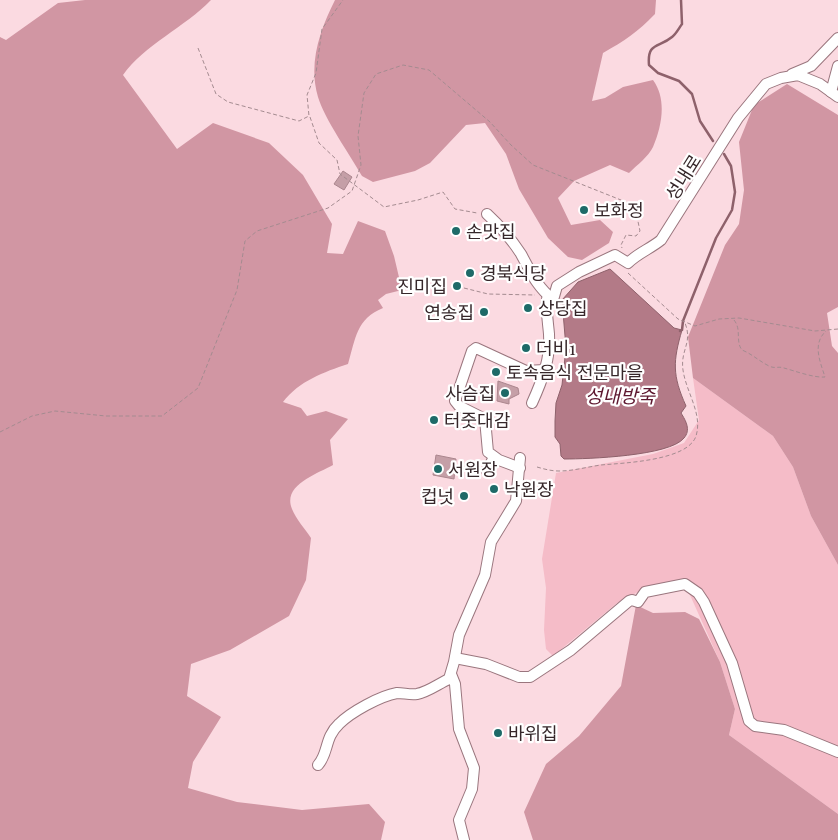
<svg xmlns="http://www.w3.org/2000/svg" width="838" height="840" font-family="'Playfair Display','Noto Sans KR',serif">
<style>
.green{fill:#f5bcc8}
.forest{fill:#d196a3}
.water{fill:#b37a87;stroke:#8e616b}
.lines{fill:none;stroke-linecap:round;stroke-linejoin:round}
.stream{stroke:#8e616b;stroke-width:2.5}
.building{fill:#c59fa7;stroke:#ab868e}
.minor-casing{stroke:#9a767e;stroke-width:12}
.path{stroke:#a48b90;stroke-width:1;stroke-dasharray:4 2.5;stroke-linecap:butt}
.minor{stroke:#fff;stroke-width:10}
.poi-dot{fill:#1e6a68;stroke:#fff;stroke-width:2}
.labels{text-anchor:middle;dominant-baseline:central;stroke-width:4.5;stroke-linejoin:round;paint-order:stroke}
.street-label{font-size:18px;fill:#36272a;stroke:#fff}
.poi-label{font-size:18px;fill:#36272a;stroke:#fff;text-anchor:start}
.water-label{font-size:19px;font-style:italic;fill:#5d172f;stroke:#fff}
</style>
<rect width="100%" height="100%" fill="#fbdae1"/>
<path class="green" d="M693,378l80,58 20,31 18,49 27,49v249l-109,-79 6,-26 -15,-47 -30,-67 -10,-11 -40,7 -23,12 -64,53 -7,-7 -2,-19 2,-42 -4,-29 14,-86 97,-19 31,-11 15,-23z"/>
<g class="forest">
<path d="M85,0h126c-26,27 -67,45 -88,75l54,74 36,-26 56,20 34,32 29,49 -5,29 16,1 15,-33 27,10 9,25 8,34 -16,4 -8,6 5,8c-27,11 -27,30 -35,56 -24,8 -49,17 -65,38l18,6 6,8 19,-5 22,8 -18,21 3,25c-16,9 -51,20 -41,44 4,10 13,20 19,29l-5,42 -17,36 -59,34 -39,14 -4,32 34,21 -28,45 -5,26 49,14 65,8 67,-6 16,18 -4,18h-381v-803l6,3 52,-37z"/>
<path d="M335,0h321l-1,14c-17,18 -31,27 -52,39l-11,48 13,-3 18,-11 30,-7c14,19 9,46 0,67 -4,9 -16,18 -24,26l-19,-8 -36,16 -16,17 13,27 29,-5 13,12 -4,11 -27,17 -14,-3 -20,-19 -29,-49 -13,-35 -21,-31 -19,2 -36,38 -15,8 -42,11 -11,-6c-12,-21 -38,-58 -44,-79 -10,-34 2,-67 17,-97z"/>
<path d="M787,84l51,31v192l-11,6 5,33 6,7v212l-27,-49 -18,-49 -20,-31 -80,-58 -5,-41 37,-92 14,-21 5,-34 -5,-48 15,-37z"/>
<path d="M636,605l17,8 32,-1 14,7 21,43 15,47 -6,26 109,79v26h-305l-9,-28 22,-48 33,-28 42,-50z"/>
</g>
<path class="water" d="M610,269l64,59 8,2c-9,31 -10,45 4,76l-5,7c5,8 10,17 3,25 -14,18 -96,21 -120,21l-3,-3 -1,-12 -5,-7v-16l1,-18 6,-18 4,-37 -4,-48 16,-18z"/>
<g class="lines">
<g class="stream">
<path d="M681,0l1,24c-3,4 -6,10 -10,13 -13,11 -25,5 -23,28l9,8 21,8 13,13 8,27 13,20"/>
<path d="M680,331l2,-1 1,-9 33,-83 16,-28 3,-18 -4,-26 -7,-12"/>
</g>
</g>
<g class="building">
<path d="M343,171l9,6 -8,13 -10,-6z"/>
<path d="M498,381l20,7 1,6 -10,5v5l-12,-3z"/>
<path d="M436,455l20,4 -2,20 -21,-4z"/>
</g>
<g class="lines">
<g class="minor-casing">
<g id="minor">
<path d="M792,74l19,-8 27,-28"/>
<path d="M831,92l7,-26"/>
<path d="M487,214c13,12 25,26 34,40 11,20 14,30 32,46"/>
<path d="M553,300l4,-14 22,-14 36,-17 13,8c10,-10 22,-14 33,-23l77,-122 28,-34 15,-6 17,-3 22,9 18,13"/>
<path d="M532,403c10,-22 19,-45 17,-69 -1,-12 -3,-22 -2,-35l6,1"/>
<path d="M520,468l-21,-8 -11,-8 -3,-33 -26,-13 -4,-5 17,-50 4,-3 50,23 18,-1"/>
<path d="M487,471l7,-14"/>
<path d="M455,658l31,6 33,13h11l41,-27 58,-49 3,-1 6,2 7,-10 40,-8 13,9 6,9 28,61 17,58 6,5 29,4 54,22"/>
<path d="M451,674l4,10 4,45 15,39 -2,21 -13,31 5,20"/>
<path d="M318,765c11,-12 6,-27 21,-41 12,-12 41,-28 58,-31 7,0 13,2 20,1 11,-2 21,-10 32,-15l5,-17 5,-27 26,-60 6,-33 25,-41 4,-43"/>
</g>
</g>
<g class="path">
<path d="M198,48l18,46 12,8 71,19 10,-5 -2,-21 9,-22 6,-44 21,-29"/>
<path d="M310,117l9,26 18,17 3,14 44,33 34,-7 25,-8 12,17 22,4"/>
<path d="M628,273l50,46 17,7 24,-7 20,-1 76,13 23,-2"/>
<path d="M464,288l24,6 47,1"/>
<path d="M734,320c8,10 1,21 8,30 10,4 17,11 27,16 6,3 9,0 15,2 11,3 30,10 41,9 -5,-16 -13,-33 1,-46"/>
<path d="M0,432l32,-16 23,-5 51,5h56l36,-28 39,-98 8,-49 12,-10 71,-23 24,-17 9,-26 -3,-29 6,-43 12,-19 27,-9 26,5 61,52 21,23 22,20 88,35 15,12 4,19 -4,5 -10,-1 -5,10 1,3"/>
<path d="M537,467c7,2 14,4 22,4 14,0 28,-4 42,-6 21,-2 87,-4 95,-29 7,-22 -10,-44 -13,-66 -3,-20 10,-27 2,-47"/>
</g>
<use href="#minor" class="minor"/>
</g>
<g class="poi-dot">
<circle cx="584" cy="210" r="5"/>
<circle cx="456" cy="231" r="5"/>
<circle cx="470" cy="273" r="5"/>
<circle cx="457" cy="286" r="5"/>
<circle cx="528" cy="308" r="5"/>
<circle cx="484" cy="312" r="5"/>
<circle cx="526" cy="348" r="5"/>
<circle cx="496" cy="372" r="5"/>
<circle cx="505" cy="393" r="5"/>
<circle cx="434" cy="420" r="5"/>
<circle cx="438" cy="469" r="5"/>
<circle cx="494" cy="489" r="5"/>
<circle cx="464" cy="496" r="5"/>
<circle cx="498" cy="733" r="5"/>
</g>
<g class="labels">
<g class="street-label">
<text transform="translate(683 177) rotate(-58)">성내로</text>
</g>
<g class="poi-label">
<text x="594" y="210">보화정</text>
<text x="466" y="231">손맛집</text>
<text x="480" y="273">경북식당</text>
<text x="447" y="286" text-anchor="end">진미집</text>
<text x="538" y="308">상당집</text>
<text x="474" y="312" text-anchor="end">연송집</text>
<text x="536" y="348">더비1</text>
<text x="506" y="372">토속음식 전문마을</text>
<text x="495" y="393" text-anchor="end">사슴집</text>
<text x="444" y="420">터줏대감</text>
<text x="448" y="469">서원장</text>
<text x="504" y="489">낙원장</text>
<text x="454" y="496" text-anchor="end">컵넛</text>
<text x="508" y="733">바위집</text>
</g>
<g class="water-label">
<text x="620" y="395">성내방죽</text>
</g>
</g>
</svg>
